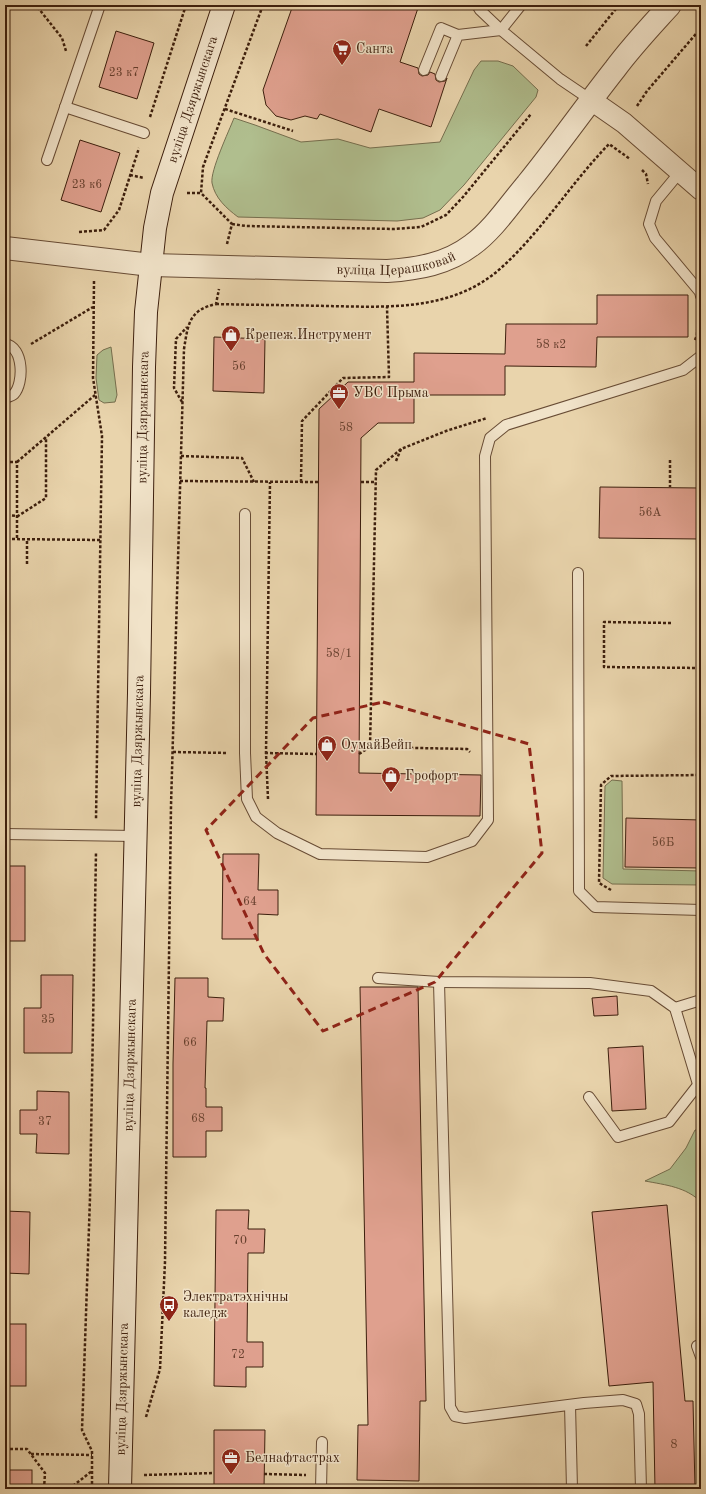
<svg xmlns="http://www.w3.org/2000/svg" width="706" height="1494" font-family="'Old Standard TT',serif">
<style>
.green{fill:#b0be8e;stroke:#766e4e}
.building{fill:#dfa08e;stroke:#3d1f0d}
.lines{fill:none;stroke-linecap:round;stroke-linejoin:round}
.service-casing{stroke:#684c35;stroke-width:12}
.minor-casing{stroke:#684c35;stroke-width:22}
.tertiary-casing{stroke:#684c35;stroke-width:24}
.secondary-casing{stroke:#3d1f0d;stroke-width:24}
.path{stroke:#3d1f0d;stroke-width:2.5;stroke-dasharray:3 2;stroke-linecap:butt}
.service{stroke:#f1e3c9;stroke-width:10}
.minor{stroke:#f1e3c9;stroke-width:20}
.tertiary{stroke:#f1e3c9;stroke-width:22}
.secondary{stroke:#f1e3c9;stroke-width:22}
.marked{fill:none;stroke:#8f2418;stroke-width:3;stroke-dasharray:8 5;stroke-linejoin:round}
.labels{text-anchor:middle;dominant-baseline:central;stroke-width:3;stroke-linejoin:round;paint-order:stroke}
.number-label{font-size:12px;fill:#663f2d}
.poi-label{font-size:14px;fill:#3d1f0d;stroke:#f1e3c9;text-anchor:start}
.street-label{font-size:14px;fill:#3d1f0d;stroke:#f1e3c9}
</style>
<rect width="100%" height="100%" fill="#e9d4ac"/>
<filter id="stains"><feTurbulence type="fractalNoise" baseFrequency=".005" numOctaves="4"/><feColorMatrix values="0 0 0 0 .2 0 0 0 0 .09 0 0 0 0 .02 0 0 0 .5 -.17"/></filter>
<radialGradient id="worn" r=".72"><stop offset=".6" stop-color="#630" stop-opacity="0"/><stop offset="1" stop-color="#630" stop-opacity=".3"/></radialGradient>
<g class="green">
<path d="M481,61h17l15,5 25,24 -2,7 -72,88 -24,25 -17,8 -26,3 -159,-4c-12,-9 -23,-19 -26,-34 -2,-12 17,-52 22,-65l21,7 46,17 37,-3 32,9 70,-6 34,-72z"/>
<path d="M111,347l6,48 -2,7 -11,1 -5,-3 -3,-22 1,-23 6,-5z"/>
<path d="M612,780l10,1 1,88 78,2v14l-89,-1 -9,-6 2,-92z"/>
<path d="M695,1130h6v72c-15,-15 -35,-17 -56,-21l25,-12 16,-21z"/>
</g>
<g class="building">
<path d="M293,5h126l-19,57 18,6 1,6 3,2 6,-1 2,-3 5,2 1,6 3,2 6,-1 2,-3 -16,49 -52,-18 -8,23 -51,-18 -3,5 -12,-3 -14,4 -15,-4 -10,-11 -3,-15z"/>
<path d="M116,31l38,12 -17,56 -38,-12z"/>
<path d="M80,140l40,13 -19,59 -40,-12z"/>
<path d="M597,295h91v42h-91l-1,30 -91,-1v29h-91v28h-36l-17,15 -2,335 122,2 -1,41 -164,-1 3,-406 29,-27h66v-29l91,1 1,-30h91z"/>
<path d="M214,337l51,2 -1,54 -51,-2z"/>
<path d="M600,487l101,1v51l-102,-1z"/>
<path d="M626,818l75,2v48l-76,-1z"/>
<path d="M223,854h36l-1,36h20v25l-20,-1v25h-36z"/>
<rect x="5" y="866" width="20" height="75"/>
<path d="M41,975h32l-1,78h-48v-45h17z"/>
<path d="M175,978h33v19l16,1 -1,23h-16l-2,67h1v19h16v24h-16v26h-33v-93z"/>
<path d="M360,987h58l8,414h-6l-1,80 -62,-1 1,-55h10z"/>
<path d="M617,996l1,19 -24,1 -2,-18z"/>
<path d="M643,1046l3,63 -34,2 -4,-63z"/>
<path d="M37,1091l32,1v62l-33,-1 1,-19h-17v-24h17z"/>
<path d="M667,1205l18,196h8l2,88h-40l-2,-107 -44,4 -17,-174z"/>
<path d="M216,1210h33l-1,19h17l-1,24h-16l-1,89h16v25h-17v20l-32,-1z"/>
<path d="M5,1211l25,1 -1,62 -24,-1z"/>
<rect x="5" y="1324" width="21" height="62"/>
<path d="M214,1430h51l-1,59h-50z"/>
<rect x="5" y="1470" width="27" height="19"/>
</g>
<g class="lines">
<g class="service-casing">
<g id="service">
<path d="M477,5l3,5 21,20"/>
<path d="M521,5l-20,25 59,49 31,21"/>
<path d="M424,70l17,-42 17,7"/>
<path d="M441,76l17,-41 43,-5"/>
<path d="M65,107l79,26"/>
<path d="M47,160l53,-155"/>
<path d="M680,172l-24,29 -7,23 6,14 45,54 1,4"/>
<path d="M5,344c19,3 19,39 9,50 -2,2 -6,3 -9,4"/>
<path d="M245,514v239l2,46 9,18 21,16 43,21 107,3 45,-16 16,-21 -3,-364 5,-18 16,-13 177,-55 18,-14"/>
<path d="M578,573l1,318 16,16 106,3"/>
<path d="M5,834l129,2"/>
<path d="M378,978l61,4 151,1 61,8 24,17 26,86"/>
<path d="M439,982l11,425 5,9 10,2 119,-15 39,-3 13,4 3,10 2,75"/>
<path d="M675,1008l26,-8"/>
<path d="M589,1097l29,40 51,-15 29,-37"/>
<path d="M697,1346l4,11"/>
<path d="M570,1405l2,84"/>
<path d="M321,1489l1,-47"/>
</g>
</g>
<g class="minor-casing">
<path id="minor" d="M591,100l33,23 77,67"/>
</g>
<g class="tertiary-casing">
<g id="tertiary">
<path id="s1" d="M5,248l146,17 236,6c31,-2 60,-7 85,-26 21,-15 38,-41 55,-61 30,-37 58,-77 88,-115 17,-23 36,-43 55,-64"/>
</g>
</g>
<g class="secondary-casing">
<g id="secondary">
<path id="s2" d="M120,1489l19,-796 5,-326 2,-55 9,-84 7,-35 62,-188"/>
</g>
</g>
<g class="path">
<path d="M22,5l17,4 23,29 4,13"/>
<path d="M586,46l33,-41"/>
<path d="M637,106l10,-15 54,-63"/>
<path d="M225,109l68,22"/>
<path d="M150,117l36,-112"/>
<path d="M642,170l4,4 2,10"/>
<path d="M130,175l14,3"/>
<path d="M187,193h14"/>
<path d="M232,224l14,2 148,3 27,-2 25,-12 17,-18 68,-83"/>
<path d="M79,232l25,-2 15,-20 20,-62"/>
<path d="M227,244l5,-20 -31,-31 2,-26 60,-162"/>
<path d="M94,281l-1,97 9,58 -6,383"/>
<path d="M216,304c37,1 73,1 110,2 61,1 126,6 175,-38 41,-37 70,-85 108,-124l21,15"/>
<path d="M695,340l2,-5 1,-23"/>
<path d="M31,344l62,-37"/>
<path d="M182,402l-8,-14 2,-49 11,-12"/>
<path d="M5,439l3,23"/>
<path d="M401,449l-25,21 -6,277 97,2 3,3"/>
<path d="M181,456l61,2 12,24"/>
<path d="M670,460v27"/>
<path d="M396,461l5,-12 45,-18 41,-13"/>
<path d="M5,462h12v77"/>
<path d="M17,462l78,-67"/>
<path d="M180,481l139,1"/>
<path d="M301,482l1,-61 41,-43 46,-1 -2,-70"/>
<path d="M361,482h15"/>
<path d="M7,515l11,1 28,-18v-61"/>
<path d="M7,539l94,1"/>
<path d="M27,564v-25"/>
<path d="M671,623l-67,-1v45l97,1"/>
<path d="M173,752l55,1"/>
<path d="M265,753l52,1"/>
<path d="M359,754l11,-7"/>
<path d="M268,799l-2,-46 4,-271"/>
<path d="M611,890l-12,-7 2,-98 10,-9 90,-1"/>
<path d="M146,1417l14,-48 5,-107 6,-456 13,-457c4,-25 5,-39 32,-45l3,-15"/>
<path d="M5,1449h22l18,24 -1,16"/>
<path d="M31,1454l61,1"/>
<path d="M264,1474l42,1"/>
<path d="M144,1475l70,-2"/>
<path d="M69,1489l23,-18"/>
<path d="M92,1489v-38l-10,-21 8,-232 6,-346"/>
</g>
<use href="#service" class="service"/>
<use href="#minor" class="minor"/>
<use href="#tertiary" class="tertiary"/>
<use href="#secondary" class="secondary"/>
</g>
<path class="marked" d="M383,702l146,42 13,109 -107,129 -112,49 -59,-77 -58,-124 107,-112z"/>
<defs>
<g id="supermarket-pin" transform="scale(1)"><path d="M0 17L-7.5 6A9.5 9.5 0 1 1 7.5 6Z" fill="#8f2418" stroke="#f1e3c9"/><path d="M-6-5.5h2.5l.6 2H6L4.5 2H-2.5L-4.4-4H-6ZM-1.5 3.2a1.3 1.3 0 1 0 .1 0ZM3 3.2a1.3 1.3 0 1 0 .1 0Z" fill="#fff"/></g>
<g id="shop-pin" transform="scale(1)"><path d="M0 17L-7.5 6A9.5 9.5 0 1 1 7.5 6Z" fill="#8f2418" stroke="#f1e3c9"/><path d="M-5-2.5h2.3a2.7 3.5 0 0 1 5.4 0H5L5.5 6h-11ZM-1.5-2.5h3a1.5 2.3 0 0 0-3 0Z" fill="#fff"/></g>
<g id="office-pin" transform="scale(1)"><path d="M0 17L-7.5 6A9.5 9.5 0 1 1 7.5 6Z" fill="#8f2418" stroke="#f1e3c9"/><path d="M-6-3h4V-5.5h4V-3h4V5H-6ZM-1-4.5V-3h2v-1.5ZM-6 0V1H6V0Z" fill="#fff"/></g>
<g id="bus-pin" transform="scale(1)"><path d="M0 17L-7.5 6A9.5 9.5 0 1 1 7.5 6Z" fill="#8f2418" stroke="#f1e3c9"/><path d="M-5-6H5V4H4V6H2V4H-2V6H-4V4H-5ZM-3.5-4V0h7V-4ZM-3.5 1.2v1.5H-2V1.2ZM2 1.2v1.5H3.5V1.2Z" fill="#fff"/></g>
</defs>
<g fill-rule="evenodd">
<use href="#supermarket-pin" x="342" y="49"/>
<use href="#shop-pin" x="231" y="335"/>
<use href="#office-pin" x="339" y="393"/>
<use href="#shop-pin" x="327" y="745"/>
<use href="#shop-pin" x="391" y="776"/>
<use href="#bus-pin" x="169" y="1305"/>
<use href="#office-pin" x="231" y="1458"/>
</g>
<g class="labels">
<g class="number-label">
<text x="124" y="73">23 к7</text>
<text x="87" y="185">23 к6</text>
<text x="551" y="345">58 к2</text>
<text x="239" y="367">56</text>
<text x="346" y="428">58</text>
<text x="650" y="513">56А</text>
<text x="339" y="654">58/1</text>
<text x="663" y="843">56Б</text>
<text x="250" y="902">64</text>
<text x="48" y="1020">35</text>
<text x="190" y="1043">66</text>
<text x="198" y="1119">68</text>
<text x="45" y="1122">37</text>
<text x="240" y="1241">70</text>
<text x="238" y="1355">72</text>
<text x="674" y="1445">8</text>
</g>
<g class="poi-label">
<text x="356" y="49">Санта</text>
<text x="245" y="335">Крепеж.Инструмент</text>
<text x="353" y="393">УВС Прыма</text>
<text x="341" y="745">ОумайВейп</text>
<text x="405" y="776">Грофорт</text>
<text x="183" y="1297">Электратэхнічны<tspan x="183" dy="16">каледж</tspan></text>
<text x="245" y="1458">Белнафтастрах</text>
</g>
<g class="street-label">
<text stroke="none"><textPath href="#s2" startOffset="1396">вуліца Дзяржынскага</textPath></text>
<text stroke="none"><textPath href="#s1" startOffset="393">вуліца Церашковай</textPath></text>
<text stroke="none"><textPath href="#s2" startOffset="1072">вуліца Дзяржынскага</textPath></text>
<text stroke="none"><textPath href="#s2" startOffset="748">вуліца Дзяржынскага</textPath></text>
<text stroke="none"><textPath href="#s2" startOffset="424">вуліца Дзяржынскага</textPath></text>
<text stroke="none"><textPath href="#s2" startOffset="100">вуліца Дзяржынскага</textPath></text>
</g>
</g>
<rect width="706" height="1494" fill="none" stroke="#e9d4ac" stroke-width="20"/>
<rect x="6" y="6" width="694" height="1482" fill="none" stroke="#3d1f0d" stroke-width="2"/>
<rect x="10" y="10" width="686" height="1474" fill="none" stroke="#3d1f0d"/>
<rect width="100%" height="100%" filter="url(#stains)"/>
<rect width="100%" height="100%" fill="url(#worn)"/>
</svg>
